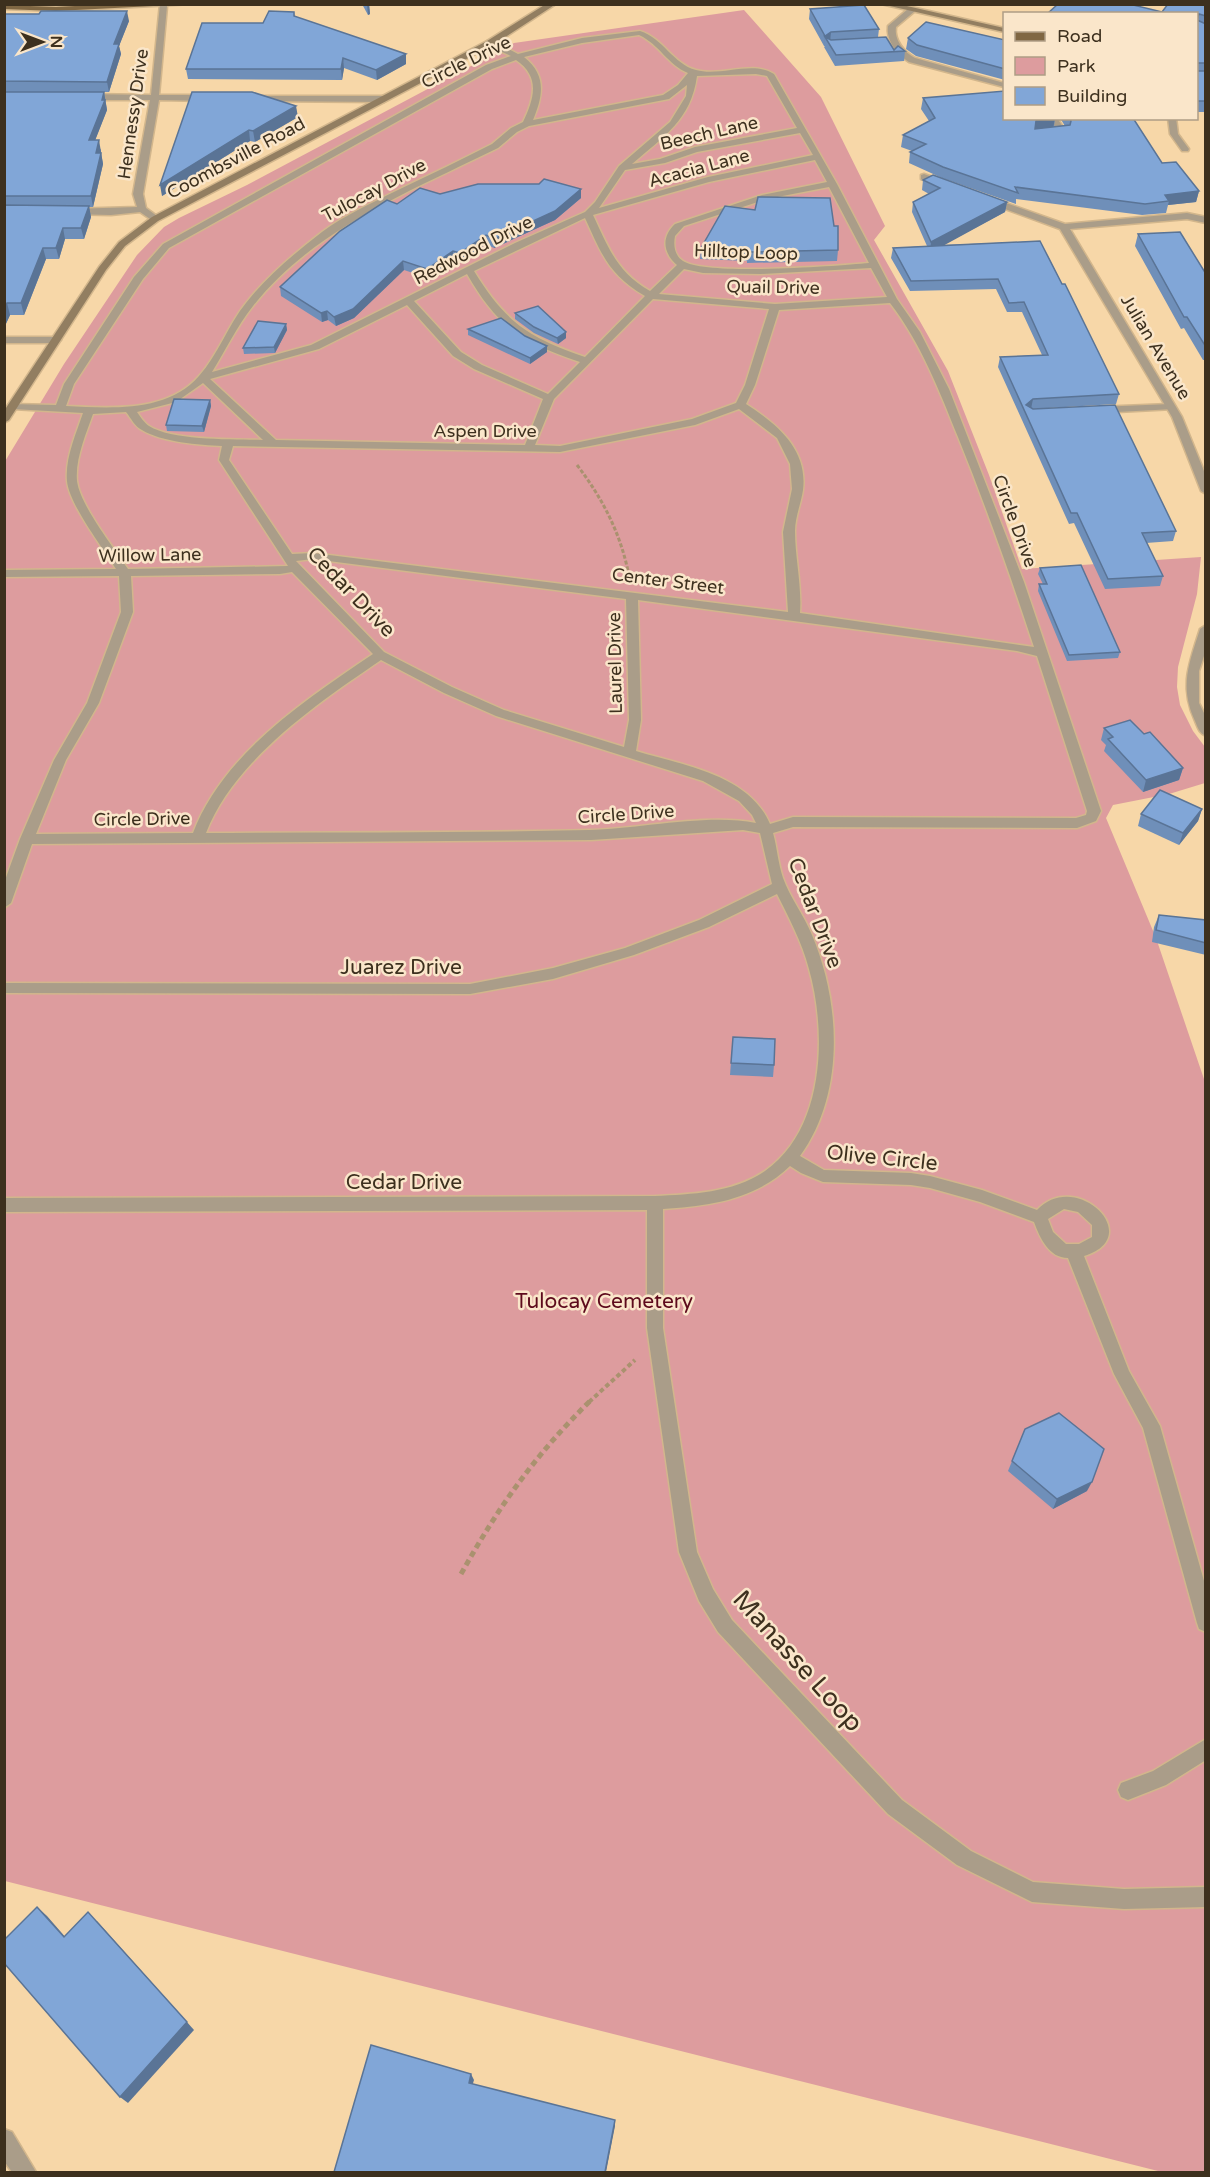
<svg xmlns="http://www.w3.org/2000/svg" width="1210" height="2177" font-family="'Varela Round',sans-serif">
<style>
.green{fill:#dd9c9e}
.lines{fill:none;stroke-linecap:round;stroke-linejoin:round}
.lane-casing{stroke:#d2b68c;stroke-width:3}
.street-casing{stroke:#d2b68c;stroke-width:3}
.secondary-casing{stroke:#d2b68c;stroke-width:3}
.primary-casing{stroke:#d2b68c;stroke-width:3}
.path-far2{stroke:#aa916f;stroke-width:3;stroke-dasharray:4 2;stroke-linecap:butt}
.path-far1{stroke:#aa916f;stroke-width:4;stroke-dasharray:4.5 3;stroke-linecap:butt}
.path{stroke:#aa916f;stroke-width:5;stroke-dasharray:6 4;stroke-linecap:butt}
.lane{fill:#aa9d89;fill-rule:evenodd}
.street{fill:#aa9d89;fill-rule:evenodd}
.secondary{fill:#927e61;fill-rule:evenodd}
.primary{fill:#806743;fill-rule:evenodd}
.wall{fill:#6f8fb9}
.shaded-wall{fill:#5a7496}
.building{fill:#81a6d7;stroke:#5a7496;stroke-width:1.5}
.labels{text-anchor:middle;dominant-baseline:central;stroke-width:5;stroke-linejoin:round;paint-order:stroke}
.far-street-label{font-size:18px;fill:#3d301e;stroke:#fae6ca}
.street-label{font-size:21px;fill:#3d301e;stroke:#fae6ca}
.park-label{font-size:21px;fill:#5d0a1c;stroke:#fae6ca}
.near-street-label{font-size:26px;fill:#3d301e;stroke:#fae6ca}
</style>
<rect width="100%" height="100%" fill="#f7d7a8"/>
<path class="green" d="M744,10l77,87 64,129 -11,14 74,131 41,104 33,94 179,-12 -4,37 -19,73 -1,20 3,18 13,26 12,16v36l-36,11 -56,11 -7,13 50,120 49,144v1090h-43l-1157,-291 -1,-1418 60,-99 73,-109 27,-28 15,-9 68,-33 267,-142z"/>
<g class="lines">
<g class="lane-casing">
<g id="lane">
<path d="M908,9l7,2 -19,16c-2,13 8,25 19,31l89,25v4l-95,-25c-12,-8 -23,-21 -21,-36z"/>
<path d="M640,31c23,7 33,33 56,39 24,7 57,-10 78,4l63,110 60,115 23,33 29,57 75,193 77,229 -5,10 -19,7 -284,-1 -20,6c4,14 5,30 10,45 7,20 21,37 29,57 29,69 33,159 -12,221l24,14 87,3 19,3 52,14 55,20c39,-42 110,27 47,46l45,115 31,55 46,162v44l-7,-3 -2,-6 -54,-195 -29,-54 -46,-116c-19,0 -28,-20 -34,-36l-54,-20 -50,-14 -19,-3 -88,-3 -22,-9 -11,-7c-35,34 -81,40 -127,43v119l34,224 16,37 19,31 170,180 69,51 62,31 91,7 82,-2v20l-82,2 -92,-7 -75,-37 -69,-51 -170,-182 -19,-31 -20,-49 -32,-224v-118l-643,2v-14l651,-2c37,-2 78,-3 110,-25 60,-42 62,-138 44,-202 -7,-27 -20,-51 -32,-75l-68,33 -75,28 -81,24 -83,15 -466,-1v-10l466,1 83,-16 72,-20 74,-28 73,-36 -12,-51 -17,-3 -152,10 -559,4 -21,59 -7,5v-25l16,-44 34,-79 33,-57 34,-91 -2,-36 -115,1v-7l112,-1c-13,-21 -47,-65 -49,-88 -2,-23 9,-47 16,-68l-70,-4 -5,-3 1,-2 47,1 8,-21 70,-107 29,-33 323,-179 25,-9 -24,-11v-4h6l25,13 64,-16zM639,35c20,9 29,30 49,38l-10,12 -15,10 -130,25c10,-24 14,-45 -9,-63l58,-14zM516,60c25,17 18,39 7,62l-12,6 -19,16c-31,16 -63,31 -94,46 -26,13 -53,25 -76,42 -27,21 -55,44 -76,71 -18,22 -28,52 -47,73 -32,37 -89,32 -133,30l8,-22 69,-105 26,-31 323,-179zM756,74l11,2 30,52 -102,19 -35,12 -28,5c32,-28 59,-44 65,-88zM687,85l-1,11 -16,26 -51,44 -24,36 -10,10 -70,31 -204,102 -99,27c13,-21 25,-46 41,-66 62,-78 158,-115 245,-158l19,-16 12,-6 140,-27zM800,133l13,22 -105,22 -109,31 26,-38 40,-7 32,-11zM815,160l12,22 -65,13 -87,29c-14,13 -12,29 2,41l-27,26c-33,-19 -41,-42 -57,-76l116,-33zM829,187l40,76c-32,3 -164,13 -186,-2 -8,-5 -10,-15 -8,-25l9,-10 83,-27zM585,218c17,37 24,57 60,78l-60,61c-57,-20 -79,-34 -111,-86zM871,268l16,29 -112,7 -116,-10 25,-25 19,4 58,1zM467,274c31,54 55,68 113,88l-32,32 -66,-29 -21,-13 -47,-51zM653,299l116,10 -24,76 -9,18 -44,16 -132,27 -25,-1 19,-46zM890,303c31,40 49,87 68,134 28,69 53,140 76,210l-234,-34c2,-28 -5,-55 -5,-82 0,-14 6,-27 8,-41 5,-41 -26,-66 -57,-86l9,-19 24,-75zM407,305l46,51 21,13 69,30 -18,46 -249,-5 -66,-61 109,-30zM203,383l60,57c-29,-1 -90,1 -114,-14 -5,-3 -9,-10 -12,-14l39,-10zM739,409l38,29 13,26 2,25 -9,43 5,80 -475,-59 -21,1 -63,-94 4,-14 327,6 135,-27zM126,412c5,6 9,15 16,18 19,12 58,15 80,16l-3,14 69,106 -160,3c-14,-21 -48,-64 -51,-88 -2,-22 9,-47 16,-67zM313,559l313,40 3,121 -5,27 -120,-37 -52,-23 -68,-35 -88,-91zM292,572l81,82c-68,46 -150,100 -180,179l-157,1 30,-74 33,-57 34,-91 -2,-36 149,-2zM638,600l379,51 20,5 50,155 -1,4 -10,3 -283,-1 -23,7c-21,-50 -89,-59 -134,-73l5,-31zM381,660l63,33 52,23 207,65 36,20 13,14 4,8c-48,-10 -117,6 -167,7 -128,3 -255,2 -383,3 28,-73 112,-130 175,-173zM1064,1209l14,3 14,13v12l-13,7h-13l-13,-12 -5,-13z"/>
<path d="M1048,118h9l10,15 -1,2 -18,1v-4l9,-1z"/>
<path d="M1168,118h8l2,16 11,15 -1,2h-6l-12,-17z"/>
<path d="M1170,404l5,3 -1,2 -76,4 -5,-3 5,-3z"/>
<path d="M1206,1739v21l-40,25 -38,15 -7,-3 -3,-7 3,-7 32,-12z"/>
</g>
</g>
<g class="street-casing">
<g id="street">
<path d="M160,4l7,2 -8,89h49l4,3 -4,3 -49,-1 -16,94 3,14 15,11 -8,2 -13,-9 -29,3 -44,-1v-4l3,-1 67,-2 -4,-13 17,-94h-65l-4,-3 4,-3 66,1z"/>
<path d="M247,96h137l4,3 -4,3 -134,-1 -3,-1z"/>
<path d="M924,174l26,9 1,2 -4,3 -26,-9v-4z"/>
<path d="M986,198h6l73,26 122,-11 19,4v6l-19,-4 -117,10 112,188 24,59v18l-5,-3 -29,-74 -112,-188 -74,-27z"/>
<path d="M4,337h52l5,3 -5,3h-52z"/>
<path d="M1206,625v25l-7,21v32l7,14v19c-7,-3 -8,-8 -11,-15 -16,-35 -6,-57 5,-92z"/>
<path d="M4,2129l8,3 24,40h-24l-8,-11z"/>
</g>
</g>
<g class="secondary-casing">
<g id="secondary">
<path d="M546,4h10l-63,41 -335,176 -33,25 -19,24 -97,150 -5,3v-12l95,-144 20,-25 33,-25 335,-176z"/>
<path d="M881,4h17l106,24v4z"/>
</g>
</g>
<g class="primary-casing">
<path id="primary" d="M113,4h79l-136,7 -52,-2v-4l52,2z"/>
</g>
<path class="path-far2" d="M577,465c26,34 44,69 52,111"/>
<path class="path-far1" d="M589,1402l46,-42"/>
<path class="path" d="M461,1574c38,-68 74,-119 130,-174"/>
<use href="#lane" class="lane"/>
<use href="#street" class="street"/>
<use href="#secondary" class="secondary"/>
<use href="#primary" class="primary"/>
</g>
<g class="wall">
<path d="M362,4h7l1,10 -2,1z"/>
<path d="M1206,4v109l-1,-1h-8v-98l-35,-2z"/>
<path d="M810,9l69,20 -1,8 16,13 11,1 -1,10 -69,5 -11,-19 1,-1h-1l-15,-27z"/>
<path d="M294,12l1,5 111,37v10l-29,16 -33,-12 -2,12 -154,-1 -2,-10 77,-46z"/>
<path d="M4,14l125,7 -10,25 2,8 -12,38h-5l3,18 -12,30 6,10v3l2,11 -10,43h-4l2,10 -7,22h-19l-6,20h-13l-22,56h-14l-6,13z"/>
<path d="M908,38l97,2v40l-89,-24 -10,-7z"/>
<path d="M192,92l106,25 -43,25 -5,-1 -88,55z"/>
<path d="M923,98l132,20 -1,9 11,-1 -5,-8h73l29,45 37,28 -3,11 -28,3 -2,8 -24,2 -126,-16v5l-74,-26 -33,-15 1,-11 2,-1 -11,-4 2,-12 26,-14 -8,-12z"/>
<path d="M923,180l84,22 -2,10 -62,33 97,-4 79,153 -3,10 -84,5 144,122 -3,10 -27,2 17,33 -3,10 -55,3 -31,-66 -5,1 -71,-157 2,-10 42,-2 -20,-43h-15l-11,-23 -86,2 -19,-33 2,-10 34,-2 -15,-34 1,-10 16,-8 -7,-4z"/>
<path d="M581,189v9l-26,22 -61,28 -8,-4 -26,19 -6,-3 -26,18 -24,-8 -50,48 -18,8 -8,-6 -6,2 -41,-26 -1,-9 160,-93z"/>
<path d="M1138,234l68,40v86h-3l-19,-32 -3,1 -46,-83z"/>
<path d="M701,248l137,2 -1,11 -90,2v-2l-47,-2z"/>
<path d="M515,313l51,19v6l-8,6 -24,-11 -19,-14z"/>
<path d="M286,324l1,6 -12,23 -31,1 -1,-6z"/>
<path d="M468,329l79,23 -17,12 -62,-29z"/>
<path d="M210,400l1,6 -7,26 -37,-1 -1,-6z"/>
<path d="M1040,568l80,84 -2,6 -51,3 -29,-70 1,-7h4l-5,-10z"/>
<path d="M1104,728l40,6 39,34 -4,12 -36,12 -39,-41 2,-6 -5,-5z"/>
<path d="M1202,809l-4,12 -19,24 -41,-19 3,-12z"/>
<path d="M1159,915l47,5v35l-54,-13 2,-15z"/>
<path d="M733,1037l41,28 -1,12 -43,-2z"/>
<path d="M1025,1429l62,62 -34,18 -45,-38z"/>
</g>
<g class="shaded-wall">
<path d="M367,4h2l1,10 -2,1z"/>
<path d="M127,11l2,10 -10,25 2,8 -12,38 -2,-10 7,-38z"/>
<path d="M831,32l-1,10 -5,-5 -1,9 1,-10z"/>
<path d="M406,54v10l-29,16 -1,-10z"/>
<path d="M343,58l1,10 -2,12 -1,-11z"/>
<path d="M104,92l3,18 -16,41 -2,-11z"/>
<path d="M296,106l2,11 -43,25 -2,-11z"/>
<path d="M1055,118l-2,11 -19,3 2,-11z"/>
<path d="M249,130l1,11 -88,55 -2,-11z"/>
<path d="M99,140l4,24 -10,43 -2,-11 5,-43z"/>
<path d="M581,189v9l-26,22 -61,28v-9z"/>
<path d="M1199,191l-3,11 -28,3 1,-4 -4,-6z"/>
<path d="M1007,202l-2,10 -75,41 1,-11z"/>
<path d="M89,206l2,11 -7,22 -3,-11z"/>
<path d="M63,228l2,11 -6,20 -3,-11z"/>
<path d="M486,235v9l-26,19v-10z"/>
<path d="M43,248l3,11 -22,56 -3,-12z"/>
<path d="M453,251l1,9 -26,18 -1,-9z"/>
<path d="M403,261l1,9 -50,48 -18,8 -2,-9z"/>
<path d="M7,303l3,12 -6,13v-18z"/>
<path d="M327,311l1,9 -6,2 -1,-9z"/>
<path d="M286,324l1,6 -12,23 -1,-6z"/>
<path d="M566,332v6l-8,6 -1,-6z"/>
<path d="M547,346v6l-17,12v-6z"/>
<path d="M1033,399l-2,10 -5,-4z"/>
<path d="M210,400l1,6 -7,26 -2,-6z"/>
<path d="M1183,768l-4,12 -36,12 3,-12z"/>
<path d="M1202,809l-4,12 -19,24 4,-12z"/>
<path d="M1092,1482l-5,9 -34,18 4,-10z"/>
<path d="M37,1907l10,9 26,30 -9,-9z"/>
<path d="M97,1921l97,109 -66,73 -8,-6z"/>
<path d="M471,2074l3,6 -3,10 -2,-7z"/>
<path d="M615,2120v6l-9,46h-1z"/>
</g>
<g class="building">
<path d="M1058,4h71l33,8 6,-8h38v12l-7,-2 -2,6v-6h-150z"/>
<path d="M864,5l15,24 -48,3 -6,4 -15,-27z"/>
<path d="M41,11h86l-13,33h5l-12,38 -103,-1v-67h35z"/>
<path d="M269,11l25,1v4l112,38 -30,16 -33,-12 -2,11h-155l16,-46h61z"/>
<path d="M1197,20l9,4v39h-9v8h9v30h-9z"/>
<path d="M926,22l79,18v29l-88,-24 -9,-7z"/>
<path d="M825,37l6,3 55,-3 8,13 4,-4 7,5 -69,4z"/>
<path d="M1005,91v27h48l-17,3 -1,8 35,-4 1,-4 -1,-3h63l29,45 14,-1 23,29 -34,4 4,6 -24,3 -130,-17 3,6 -75,-26 -33,-15 16,-8 -23,-9 32,-17 -12,-20z"/>
<path d="M4,92h100l-2,8h3l-16,40h10l-3,13h5l-10,43h-87z"/>
<path d="M192,92h60l44,14 -43,25 -4,-1 -89,55z"/>
<path d="M933,175l74,27 -76,40 -18,-40 27,-14 -17,-8z"/>
<path d="M544,179l37,10 -26,22 -61,28 -8,-4 -26,18 -7,-2 -26,18 -24,-8 -50,48 -19,8 -7,-6 -6,2 -41,-26 60,-56 47,-31 10,4 23,-16 20,6 38,-10h61z"/>
<path d="M758,197l72,1 4,28h4v24l-90,2v-3l-47,-1 24,-42 30,4z"/>
<path d="M4,205l85,1 -8,22h-18l-7,20h-13l-22,55h-14l-3,7z"/>
<path d="M1180,232l26,42v73l-19,-30h-3l-46,-83z"/>
<path d="M1040,241l22,43h3l54,110 -86,5 -7,6 7,4 82,-4 61,126 -34,2 21,43 -55,3 -31,-66h-6l-71,-156 48,-2 -24,-53 -15,1 -11,-24 -87,2 -18,-33z"/>
<path d="M538,306l28,26 -9,6 -23,-11 -19,-14z"/>
<path d="M501,318l24,18 22,10 -17,12 -62,-29z"/>
<path d="M258,321l28,3 -12,23 -31,1z"/>
<path d="M174,399l36,1 -8,26 -36,-1z"/>
<path d="M1081,565l39,87 -51,3 -30,-71h8l-7,-16z"/>
<path d="M1130,720l14,14 6,-2 33,36 -37,12 -38,-41 5,-2 -9,-9z"/>
<path d="M1160,790l42,19 -19,24 -42,-19z"/>
<path d="M1159,915l47,5v23l-50,-13z"/>
<path d="M733,1037l42,2 -1,26 -43,-2z"/>
<path d="M1059,1413l45,36 -12,33 -35,17 -45,-38 13,-32z"/>
<path d="M37,1907l27,30 24,-25 99,110 -67,75 -116,-134v-23z"/>
<path d="M371,2045l100,29 -2,9 146,37 -10,52h-271z"/>
</g>
<g class="labels">
<g class="far-street-label">
<text transform="translate(466 62) rotate(-26)">Circle Drive</text>
<text transform="translate(133 114) rotate(-82)">Hennessy Drive</text>
<text transform="translate(709 133) rotate(-13)">Beech Lane</text>
<text transform="translate(236 158) rotate(-28)">Coombsville Road</text>
<text transform="translate(699 168) rotate(-15)">Acacia Lane</text>
<text transform="translate(374 190) rotate(-28)">Tulocay Drive</text>
<text transform="translate(473 250) rotate(-27)">Redwood Drive</text>
<text transform="translate(746 252) rotate(2)">Hilltop Loop</text>
<text transform="translate(773 287) rotate(1)">Quail Drive</text>
<text transform="translate(1156 347) rotate(59)">Julian Avenue</text>
<text x="485" y="431">Aspen Drive</text>
<text transform="translate(1015 521) rotate(70)">Circle Drive</text>
<text transform="translate(150 555) rotate(-1)">Willow Lane</text>
<text transform="translate(668 581) rotate(7)">Center Street</text>
<text transform="translate(615 663) rotate(-91)">Laurel Drive</text>
<text transform="translate(626 814) rotate(-4)">Circle Drive</text>
<text transform="translate(142 819) rotate(-1)">Circle Drive</text>
</g>
<g class="street-label">
<text transform="translate(351 592) rotate(46)">Cedar Drive</text>
<text transform="translate(815 913) rotate(69)">Cedar Drive</text>
<text x="401" y="967">Juarez Drive</text>
<text transform="translate(882 1158) rotate(6)">Olive Circle</text>
<text x="404" y="1182">Cedar Drive</text>
</g>
<g class="park-label">
<text x="604" y="1301">Tulocay Cemetery</text>
</g>
<g class="near-street-label">
<text transform="translate(798 1661) rotate(48)">Manasse Loop</text>
</g>
</g>
<rect width="1210" height="2177" fill="none" stroke="#3d301e" stroke-width="12"/>
<rect x="1003" y="12" width="195" height="108" fill="#fae6ca" stroke="#ae9d85" stroke-width="1.5"/>
<rect x="1015" y="32" width="30" height="9" fill="#806743" stroke="#ae9d85" stroke-width="1.5"/>
<text x="1057" y="42" font-size="18" fill="#3d301e">Road</text>
<rect x="1015" y="57" width="30" height="18" fill="#dd9c9e" stroke="#ae9d85" stroke-width="1.5"/>
<text x="1057" y="72" font-size="18" fill="#3d301e">Park</text>
<rect x="1015" y="87" width="30" height="18" fill="#81a6d7" stroke="#ae9d85" stroke-width="1.5"/>
<text x="1057" y="102" font-size="18" fill="#3d301e">Building</text>
<g transform="translate(42 42) rotate(90)" stroke="#fae6ca" stroke-width="4.5" paint-order="stroke">
<path d="M0-4.5L10 22L0 15L-10 22Z" fill="#3d301e"/>
<text y="-9" font-size="16" font-weight="bold" text-anchor="middle" fill="#3d301e">N</text>
</g>
</svg>
